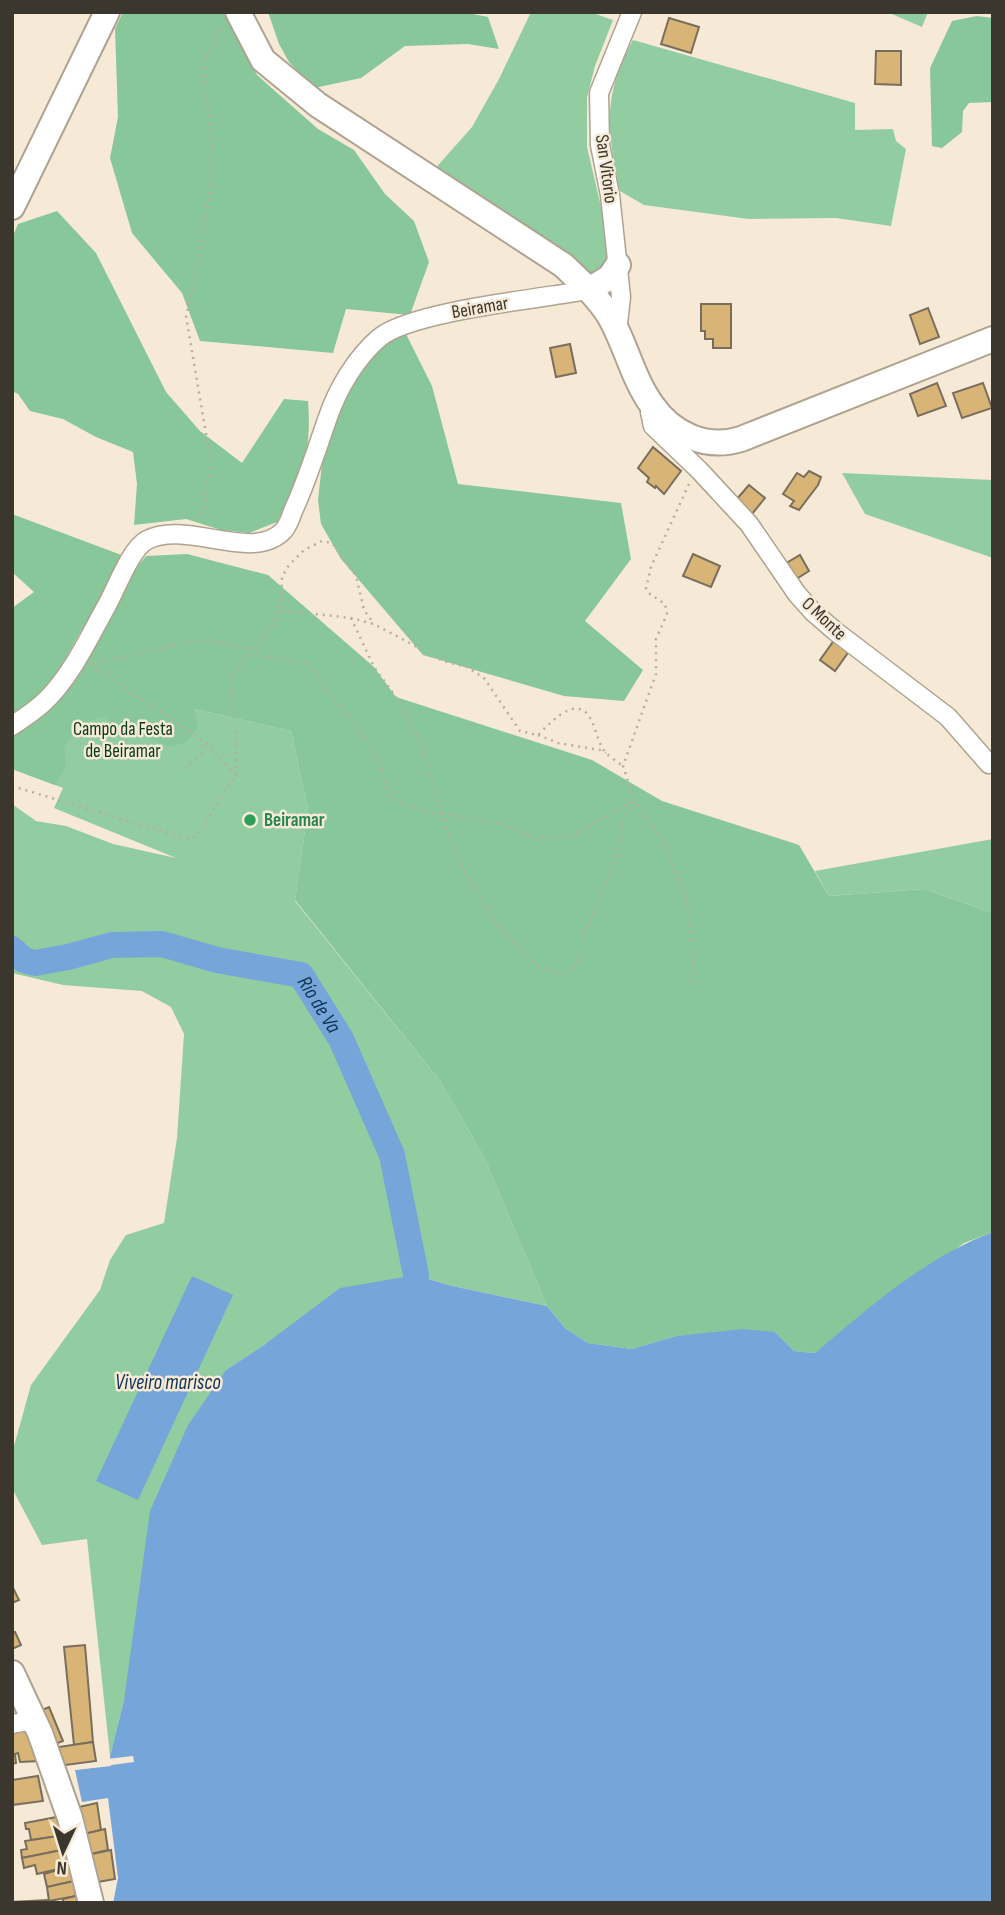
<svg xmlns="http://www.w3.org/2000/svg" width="1005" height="1915" font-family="'Sofia Sans Condensed',sans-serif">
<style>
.green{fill:#92cca1}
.forest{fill:#88c799}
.water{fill:#76a6d9}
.pier{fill:#f6ead6}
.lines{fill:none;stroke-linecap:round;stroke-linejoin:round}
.river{stroke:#76a6d9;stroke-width:26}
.building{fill:#d8b576;stroke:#796e5d;stroke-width:2}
.street-casing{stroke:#aea390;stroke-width:21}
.secondary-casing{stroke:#aea390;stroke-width:28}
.path{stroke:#b7ae9e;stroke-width:2.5;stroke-dasharray:2 5;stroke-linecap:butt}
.street{stroke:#fff;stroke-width:18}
.secondary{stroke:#fff;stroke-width:24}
.leisure-dot{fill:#2e9e5b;stroke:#f6ead6;stroke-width:2.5}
.labels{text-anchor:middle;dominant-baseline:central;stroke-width:5;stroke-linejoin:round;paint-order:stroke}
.street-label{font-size:19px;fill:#3b372f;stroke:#f6ead6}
.park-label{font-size:19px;fill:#07391c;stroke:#f6ead6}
.leisure-label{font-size:19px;font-weight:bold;fill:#27864d;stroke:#f6ead6;text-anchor:start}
.water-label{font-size:21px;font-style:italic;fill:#103355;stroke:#f6ead6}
</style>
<rect width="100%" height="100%" fill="#f6ead6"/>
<g class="green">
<path d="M531,12h59l23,8 -18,46 -8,31v50l20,85 1,28 -12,14 -11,2 -152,-105 39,-44 27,-48z"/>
<path d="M887,12h41l-6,15z"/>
<path d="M633,40l222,63v27l38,-1 3,12 10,8 -15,77 -55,-8 -87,1 -105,-14 -24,-14c-13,-59 -18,-95 13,-151z"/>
<path d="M842,473l151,7v78l-128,-44z"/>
<path d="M137,567l57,142 97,22 17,79 -13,91 146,181 44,77 62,147 -99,-21 -31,-10 -153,70 -38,25 -102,330 -14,56 -23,-217 -45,6 -29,-55 1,-44 17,-61 69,-95 10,-30 16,-25 38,-12 13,-85 7,-104 -13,-27 -29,-16 -79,-6 -51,-12v-169l24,17 30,5 47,18 63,14 -122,-50 9,-20 -51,-19 66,-103z"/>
<path d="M993,839v74l-69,-24 -95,7 -14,-25z"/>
</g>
<g class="forest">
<path d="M123,12h100l34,63 61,54 36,21 31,44 29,27 15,41 -19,53 -64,-6 -13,44 -133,-12 -18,-48 -50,-60 -22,-75 8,-41 -3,-88z"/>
<path d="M268,12h195l25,5 11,32 -31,-5 -63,2 -44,32 -47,10 -25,-26 -10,-18z"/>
<path d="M977,16l16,2v84l-24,1 -6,8 -1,21 -20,16 -10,-2 -2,-78 22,-47z"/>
<path d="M57,211l39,42 70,139 34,39 42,32 42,-64 24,2c4,55 -6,74 -31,121l-28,11 -28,-3 -35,-11 -52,6 3,-41 -4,-32 -37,-15 -33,-18 -33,-8 -12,-17 -6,-3v-153l6,-14z"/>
<path d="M397,316l35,70 26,98 163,19 10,56 -46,62 58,49 -19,31 -60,-5 -141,-41 -82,-96 -20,-35 -3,-24 8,-73 31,-53 27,-35z"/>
<path d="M12,514l112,42 -71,124 -16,20 -25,17v-109l22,-16 -22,-20z"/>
<path d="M187,554l81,21 106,92 22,30 196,63 70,41 137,44 30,51 95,-7 69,24v319l-29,11 -149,110 -21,-2 -19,-19 -99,4 -44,13 -44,-6 -23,-15 -18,-22 -62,-147 -44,-77 -146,-182 13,-90 -17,-79 -97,-22 4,18 -13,16 -16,4 -67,-30 -19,6 -19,23 2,21 -11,18 -43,-16v-36l66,-67 59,-99 9,-11z"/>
</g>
<g class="water">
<path d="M993,1232v671h-880l5,-25 -10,-80 -26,4 -7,-32 36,-4 -1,-10 14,-56 26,-189 38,-86 38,-55 38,-25 76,-57 76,-13 32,10 99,21 18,22 23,15 44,6 44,-13 67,-7 32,3 19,19 21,2c55,-46 109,-95 178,-121z"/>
<path d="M192,1276l41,19 -95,205 -42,-19z"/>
</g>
<path class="pier" d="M133,1756l1,6 -59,8 -1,-3 34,-4 -1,-4z"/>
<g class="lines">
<path class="river" id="s1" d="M12,949l12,11 11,3 33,-6 44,-12 50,-1 55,16 84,15 40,64 51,116 24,120"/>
</g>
<g class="building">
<path d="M669,18l30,9 -8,26 -30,-9z"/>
<path d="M876,51h25v34l-26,-1z"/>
<path d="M701,304h30v44h-18v-9h-8v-8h-4z"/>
<path d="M928,308l11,29 -19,7 -10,-29z"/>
<path d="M570,344l6,29 -20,4 -6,-29z"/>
<path d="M937,383l9,23 -28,10 -8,-22z"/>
<path d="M983,383l9,25 -30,10 -9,-25z"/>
<path d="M653,447l28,24 -17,23 -8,-8 -1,2 -8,-6 2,-4 -11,-10z"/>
<path d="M809,471l12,6 -3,8 -19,25 -9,-4 4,-5 -11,-7 14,-21 7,4z"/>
<path d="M749,485l16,13 -13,16 -16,-14z"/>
<path d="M693,554l27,12 -9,21 -28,-11z"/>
<path d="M800,555l9,16 -16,10 -10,-16z"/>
<path d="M835,639l15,11 -15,21 -15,-11z"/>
<path d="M12,1586l7,14 -7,3z"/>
<path d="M15,1632l6,13 -9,4v-16z"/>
<path d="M85,1645l8,97 -19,3 -10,-98z"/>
<path d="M49,1707l14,34 -15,6 -13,-34z"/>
<path d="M29,1729l10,32 -19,1 -2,-9 -3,1 1,9 -4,1v-33z"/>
<path d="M93,1742l3,19 -38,5 -6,-18z"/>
<path d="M38,1776l5,25 -31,4v-25z"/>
<path d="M97,1803l4,27 -17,4 -5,-27z"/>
<path d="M62,1816l3,19 -34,5 -2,-11h-3l-1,-6z"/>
<path d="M105,1829l3,21 -21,5 -3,-21z"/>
<path d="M65,1835l2,14 -45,9 -1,-8 6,-1 -2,-8z"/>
<path d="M67,1849l4,17 -34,8 -2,-9 -11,3 -2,-10z"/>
<path d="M111,1850l4,29 -23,4 -5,-28z"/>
<path d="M71,1866l3,15 -27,6 -3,-13z"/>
<path d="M74,1881l2,15 -27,5 -2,-14z"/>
<path d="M76,1896l2,7h-15v-4z"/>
<path d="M47,1900l1,3h-36v-1z"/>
</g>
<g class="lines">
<g class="street-casing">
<g id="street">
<path d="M617,332l4,-35 -11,-102 -10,-50 -1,-52 33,-81"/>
<path d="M652,406l-2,6 3,14 46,44 50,54 48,70 16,18 22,19 113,86 41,47 4,-1"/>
<path d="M12,726c10,-7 21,-14 30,-22 28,-25 46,-65 64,-97 10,-17 24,-58 41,-67 40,-21 106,24 137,-10 4,-5 7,-13 9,-19 14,-30 24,-63 35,-94 10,-29 28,-59 51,-79 32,-27 165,-40 210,-48"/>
<path d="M12,1724l22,-4"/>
</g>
</g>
<g class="secondary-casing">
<g id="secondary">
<path d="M238,12l25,48 55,45 245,160c17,16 35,32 47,52 16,28 23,62 42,88 20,29 54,45 89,34l252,-100"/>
<path d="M12,207l95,-195"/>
<path d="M589,290l21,-13 8,-12"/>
<path d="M12,1673l28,60 30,85 21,85"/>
</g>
</g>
<g class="path">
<path d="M689,484l-38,83 -5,22 4,5 15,10 2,10 -11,25v35l-33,92 11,34 29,40 23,58 8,60 -1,25"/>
<path d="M196,519l11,-14 -5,-15 7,-13 2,-14 -25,-147 9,-36 14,-83 4,-42 -4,-39 -6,-29 1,-26 20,-36"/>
<path d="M281,610l70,8 23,6 69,37 24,6 17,11 36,53 18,4c10,-10 36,-40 51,-19 7,11 8,25 16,36 5,5 12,10 18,14"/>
<path d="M351,618l23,49 22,30 25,48 36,114 39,65 41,42 24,9 13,-5 9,-32 35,-83 5,-34 11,-21"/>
<path d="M92,664l93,-21 26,-3 45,10 25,-40 1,-33 7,-12 15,-15 18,-9 10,2 24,33 8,34 10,14"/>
<path d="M538,735l20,8 42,7 6,3"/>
<path d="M186,769l16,-17 1,-11"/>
<path d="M236,775l-1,-48 -5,-46 14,-24 9,-2 56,9 68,92 14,43 39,14 36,4 37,7 30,14 42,-3 56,-33"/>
<path d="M12,786l176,53 8,-2 40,-62 -33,-34 -112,-76"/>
</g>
<use href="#street" class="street"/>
<use href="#secondary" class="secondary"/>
</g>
<circle class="leisure-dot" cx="250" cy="820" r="7"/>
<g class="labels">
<g class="street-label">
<text transform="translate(606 169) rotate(82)">San Vitorio</text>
<text transform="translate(480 308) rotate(-10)">Beiramar</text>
<text transform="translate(824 619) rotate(43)">O Monte</text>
</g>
<g class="park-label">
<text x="123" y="729">Campo da Festa<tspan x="123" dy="22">de Beiramar</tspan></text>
</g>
<g class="leisure-label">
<text x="264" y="820">Beiramar</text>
</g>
<g class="water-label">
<text stroke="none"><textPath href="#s1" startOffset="334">Río de Va</textPath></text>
<text x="168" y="1382">Viveiro marisco</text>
</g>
</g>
<rect width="1005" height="1915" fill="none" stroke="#3b372f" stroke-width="28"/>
<g transform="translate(63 1852) rotate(184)" stroke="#f6ead6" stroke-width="5" paint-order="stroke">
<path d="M0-5L12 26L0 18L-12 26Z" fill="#3b372f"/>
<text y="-10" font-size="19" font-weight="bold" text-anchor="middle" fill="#3b372f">N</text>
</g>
</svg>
